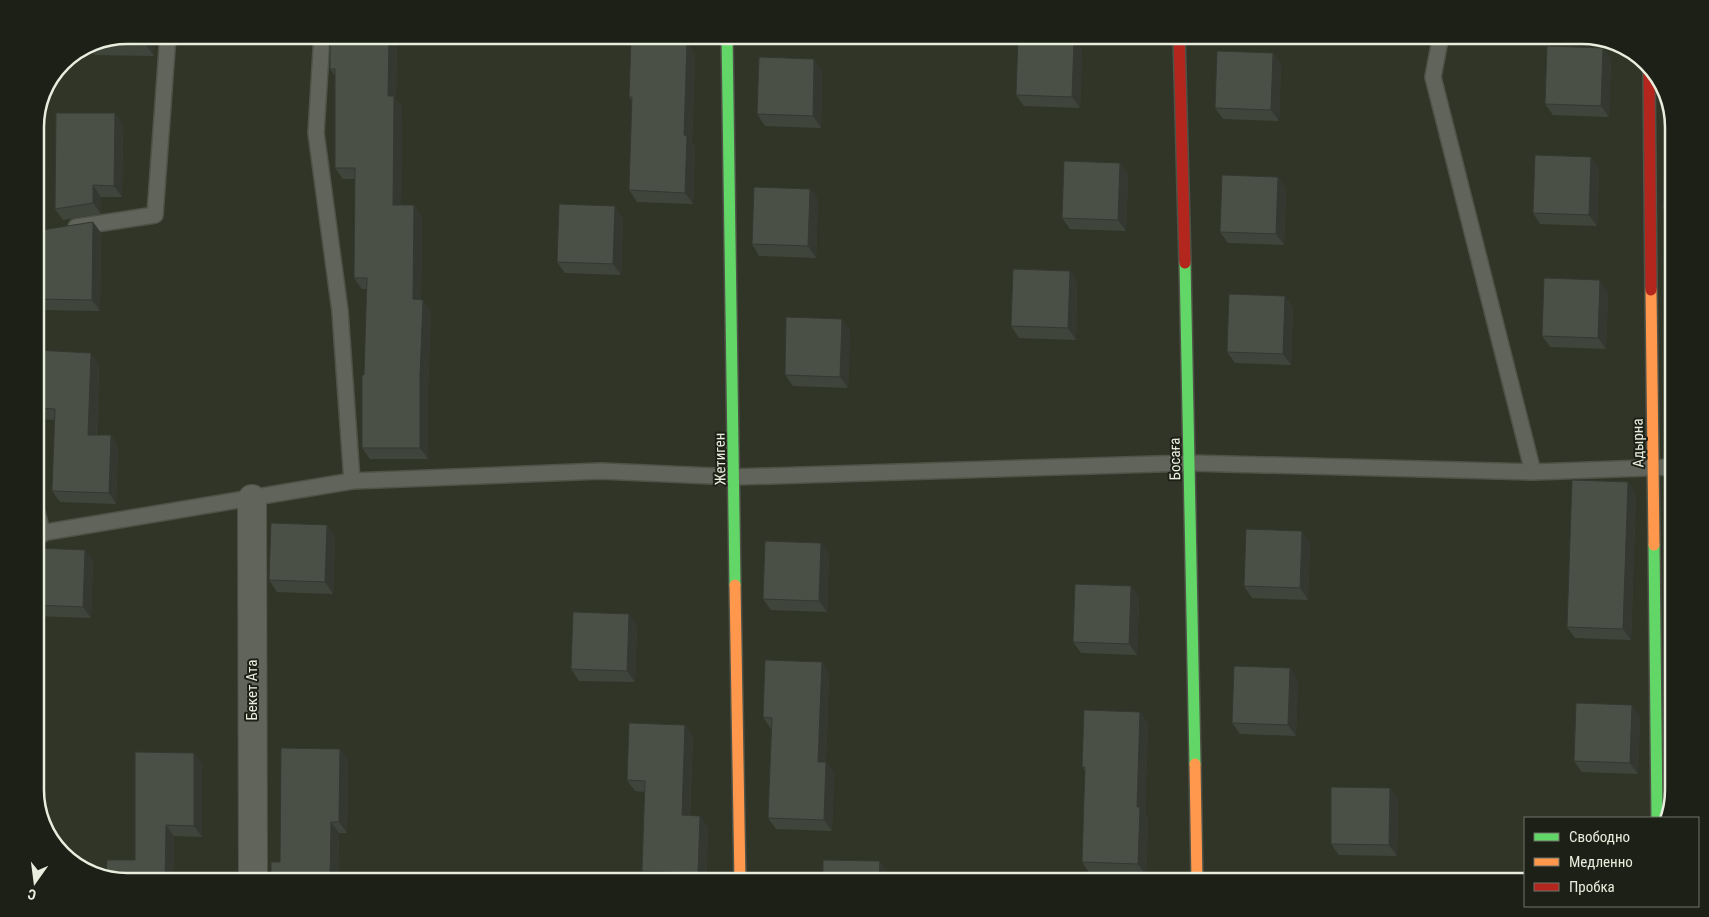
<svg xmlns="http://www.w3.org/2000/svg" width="1709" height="917" font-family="'Roboto Condensed',sans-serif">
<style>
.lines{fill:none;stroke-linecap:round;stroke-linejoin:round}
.lane-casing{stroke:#4e5247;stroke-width:18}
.street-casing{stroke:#4e5247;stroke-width:30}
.fast-casing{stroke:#4e5247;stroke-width:14}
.slow-casing{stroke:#4e5247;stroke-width:14}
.jam-casing{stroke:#4e5247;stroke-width:14}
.lane{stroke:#61645a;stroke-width:15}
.street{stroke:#61645a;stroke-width:28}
.fast{stroke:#63d668;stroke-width:11}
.slow{stroke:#ff974d;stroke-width:11}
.jam{stroke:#b3261e;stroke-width:11}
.wall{fill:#40453c}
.shaded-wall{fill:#343831}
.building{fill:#4b5046;stroke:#343831}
.labels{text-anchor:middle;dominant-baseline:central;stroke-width:4;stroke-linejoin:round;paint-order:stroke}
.street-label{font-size:15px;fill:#e8edde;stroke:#1d2016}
.rim{fill:none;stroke:#e8edde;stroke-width:2.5}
</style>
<rect width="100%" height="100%" fill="#313528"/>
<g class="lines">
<g class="lane-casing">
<g id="lane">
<path d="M322,35l-6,98 24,178 12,170"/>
<path d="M1441,35l-8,42 100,395"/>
<path d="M76,227l79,-12 13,-180"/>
<path d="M35,506l8,28"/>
<path d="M35,534l317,-53 249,-10 134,6 455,-14 343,9 141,-5"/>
</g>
</g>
<g class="street-casing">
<path id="street" d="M252,499l1,383"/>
</g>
<g class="fast-casing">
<g id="fast">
<path d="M727,35l8,550"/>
<path d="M1185,263l10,501"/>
<path d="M1654,545l3,273"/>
</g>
</g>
<g class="slow-casing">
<g id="slow">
<path d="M1651,290l3,255"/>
<path d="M735,585l5,297"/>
<path d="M1195,764l2,118"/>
</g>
</g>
<g class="jam-casing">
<g id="jam">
<path d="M1179,35l6,228"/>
<path d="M1649,67l2,223"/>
</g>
</g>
<use href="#lane" class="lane"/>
<use href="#street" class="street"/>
<use href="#fast" class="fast"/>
<use href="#slow" class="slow"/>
<use href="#jam" class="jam"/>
</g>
<g class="wall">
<path d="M127,35h27v21l-59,-1 -7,-10 4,-3z"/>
<path d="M330,35h67l-1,64 6,8 -1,98h13l8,12 -1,83 10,11 -3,76v72h-58l-8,-11 5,-159h-5l-8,-11 1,-99h-12l-8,-11v-92l-5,-7z"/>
<path d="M1074,39l8,12 -2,57 -56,-2 -8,-11z"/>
<path d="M687,42l8,12 -3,88 3,5 -2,57 -56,-2 -8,-12 3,-88 -3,-5z"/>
<path d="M1603,48l8,11 -2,58 -56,-2 -8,-11z"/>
<path d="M1273,53l8,11 -2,57 -56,-2 -8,-11z"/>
<path d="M822,70l-1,58 -56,-2 -8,-12z"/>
<path d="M115,113l8,11 -1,73h-21v17l-38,6 -8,-11z"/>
<path d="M1674,152v69h-3l-8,-12z"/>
<path d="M1591,157l8,11 -2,58 -57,-2 -7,-11z"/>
<path d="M1120,163l8,11 -2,57 -56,-2 -8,-11z"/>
<path d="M1278,177l8,11 -2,57 -56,-2 -8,-11z"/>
<path d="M810,189l8,11 -2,58 -57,-2 -7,-12z"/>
<path d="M623,218l-2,57 -56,-2 -8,-11z"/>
<path d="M93,222l8,11 -1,78 -59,-1 -6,-8v-71z"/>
<path d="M1070,271l7,11 -1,58 -57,-2 -8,-12z"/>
<path d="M1608,292l-2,57 -56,-2 -8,-11z"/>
<path d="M1285,296l8,12 -2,57 -56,-2 -8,-11z"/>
<path d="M842,319l8,12 -2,57 -55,-2 -8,-11z"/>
<path d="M35,350l64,14 -2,71h14l7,12 -2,57 -56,-2 -8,-11 3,-71 -14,-1 -6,-8z"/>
<path d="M1636,493l-5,147 -56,-2 -8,-11z"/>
<path d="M327,525l8,11 -2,58 -56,-2 -8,-12z"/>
<path d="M1310,542l-2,58 -56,-2 -8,-12z"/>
<path d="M821,543l8,11 -2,58 -56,-2 -8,-11z"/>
<path d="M35,548l50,2 8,11 -2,57 -56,-2z"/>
<path d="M1131,586l8,12 -2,57 -56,-2 -8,-11z"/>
<path d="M637,625l-2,57 -56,-1 -8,-12z"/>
<path d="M822,662l7,11 -3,89 8,11 -2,58 -56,-2 -8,-11 3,-89 -8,-12z"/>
<path d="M1298,680l-2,56 -56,-2 -8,-11z"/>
<path d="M1632,705l8,12 -2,57 -56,-2 -8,-11z"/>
<path d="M1148,723l-3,92 3,3 -2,58 -56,-2 -8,-12 3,-91 -3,-4z"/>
<path d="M693,736l-3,79 18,12 -2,55h-56l-8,-11 3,-79 -10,-1 -8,-11z"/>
<path d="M194,753l8,11v73l-28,-1 -1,46h-46l8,-22z"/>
<path d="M348,760l-1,73h-8l-1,49h-67l9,-20z"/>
<path d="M1390,788l8,12 -1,56 -58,-1 -8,-11z"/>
</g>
<g class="shaded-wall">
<path d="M146,35h8v21l-8,-11z"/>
<path d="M389,35h8l-1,64 6,8 -1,110 -8,-12 -5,-109z"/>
<path d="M1074,39l8,12 -2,57 -8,-11z"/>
<path d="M687,42l8,12 -3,88 3,5 -2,57 -8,-11 -1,-58z"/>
<path d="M1603,48l8,11 -2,58 -8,-11z"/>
<path d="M1273,53l8,11 -2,57 -8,-11z"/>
<path d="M814,59l8,11 -1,58 -8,-12z"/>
<path d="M115,113l8,11 -1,73 -8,-11z"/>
<path d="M1591,157l8,11 -2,58 -8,-11z"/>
<path d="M1120,163l8,11 -2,57 -8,-11z"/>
<path d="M1278,177l8,11 -2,57 -8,-11z"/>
<path d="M93,185l8,12v17l-8,-11z"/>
<path d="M810,189l8,11 -2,58 -8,-12z"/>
<path d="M414,205l8,12 -1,94 -8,-12z"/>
<path d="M615,206l8,12 -2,57 -8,-11z"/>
<path d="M93,222l8,11 -1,78 -8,-11z"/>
<path d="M1070,271l7,11 -1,58 -8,-12z"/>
<path d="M1600,280l8,12 -2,57 -8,-11z"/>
<path d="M1285,296l8,12 -2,57 -8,-11z"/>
<path d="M423,300l8,11 -3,76v72l-8,-11v-72z"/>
<path d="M842,319l8,12 -2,57 -8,-11z"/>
<path d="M91,353l8,11 -3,82 -8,-11z"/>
<path d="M111,435l7,12 -2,57 -7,-11z"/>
<path d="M1628,482l8,11 -5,147 -8,-11z"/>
<path d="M327,525l8,11 -2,58 -8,-12z"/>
<path d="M1302,531l8,11 -2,58 -8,-12z"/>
<path d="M821,543l8,11 -2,58 -8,-11z"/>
<path d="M85,550l8,11 -2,57 -8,-11z"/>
<path d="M1131,586l8,12 -2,57 -8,-11z"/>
<path d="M629,614l8,11 -2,57 -8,-11z"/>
<path d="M822,662l7,11 -3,89 8,11 -2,58 -8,-11 -6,-58z"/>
<path d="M1290,668l8,12 -2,56 -8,-11z"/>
<path d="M1632,705l8,12 -2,57 -8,-11z"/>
<path d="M1140,712l8,11 -3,92 3,3 -2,58 -8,-12 -1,-57z"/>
<path d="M685,725l8,11 -4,90 -7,-11z"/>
<path d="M340,749l8,11 -1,73 -8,-11z"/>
<path d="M194,753l8,11v73l-8,-11z"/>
<path d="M1390,788l8,12 -1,56 -8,-11z"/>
<path d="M700,816l8,11 -2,55h-1l-7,-9z"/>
<path d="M331,822l8,11 -1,49h-8z"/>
<path d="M166,825l8,11 -1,46h-8z"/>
<path d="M880,861l8,11 -1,10h-8z"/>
</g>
<g class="building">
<path d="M127,35h19v10l-57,-1 3,-2z"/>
<path d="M330,35h59l-1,61h6l-1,109h21l-1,94 10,1 -3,76v72h-58v-73h2l3,-97h-13l1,-110h-20v-99h-5z"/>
<path d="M1018,37l56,2 -2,58 -56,-2z"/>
<path d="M631,40l56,2 -3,93 3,1 -2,57 -56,-3 3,-93h-3z"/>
<path d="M1547,46l56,2 -2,58 -56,-2z"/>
<path d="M1217,51l56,2 -2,57 -56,-2z"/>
<path d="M759,57l55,2 -1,57 -56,-2z"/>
<path d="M56,113h59l-1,73 -21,-1v18l-38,6z"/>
<path d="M1665,152h9v58l-11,-1z"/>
<path d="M1535,155l56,2 -2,58 -56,-2z"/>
<path d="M1064,161l56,2 -2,57 -56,-2z"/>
<path d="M1222,175l56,2 -2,57 -56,-2z"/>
<path d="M754,187l56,2 -2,57 -56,-2z"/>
<path d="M559,204l56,2 -2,58 -56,-2z"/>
<path d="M93,222l-1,78 -57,-1v-68z"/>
<path d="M1013,269l57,2 -2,57 -57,-2z"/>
<path d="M1544,278l56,2 -2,58 -56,-2z"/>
<path d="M1229,294l56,2 -2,58 -56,-2z"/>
<path d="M786,317l56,2 -2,58 -55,-2z"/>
<path d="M35,350l56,3 -3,82h23l-2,58 -57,-2 3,-82 -20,-1z"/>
<path d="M1572,480l56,2 -5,147 -56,-2z"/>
<path d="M271,523l56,2 -2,57 -56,-2z"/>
<path d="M1246,529l56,2 -2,57 -56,-2z"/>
<path d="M765,541l56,2 -2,58 -56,-2z"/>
<path d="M35,548l50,2 -2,57 -48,-2z"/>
<path d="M1075,584l56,2 -2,58 -56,-2z"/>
<path d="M573,612l56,2 -2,57 -56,-2z"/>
<path d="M765,660l57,2 -4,100h8l-2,58 -56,-2 4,-100 -9,-1z"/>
<path d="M1234,666l56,2 -2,57 -56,-2z"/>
<path d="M1576,703l56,2 -2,58 -56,-2z"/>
<path d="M1084,710l56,2 -3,95h3l-2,57 -56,-2 3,-95h-3z"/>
<path d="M629,723l56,2 -3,90 18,1 -2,57 -56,-2 3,-90 -18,-1z"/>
<path d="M281,748l59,1 -1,73h-8l-1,60h-59v-20h9z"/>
<path d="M135,752l59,1v73l-28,-1 -1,57h-38l-21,-5 1,-17h28z"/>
<path d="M1331,787l59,1 -1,57 -58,-1z"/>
<path d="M823,860l57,1 -1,21h-56z"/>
</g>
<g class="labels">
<g class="street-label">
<text transform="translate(1638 443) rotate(-91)">Адырна</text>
<text transform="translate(720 459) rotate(-91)">Жетиген</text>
<text transform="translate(1175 459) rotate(-91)">Босаға</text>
<text transform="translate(252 690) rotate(-90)">Бекет Ата</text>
</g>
</g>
<path d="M0 0H1709V917H0ZM127 44H1582A83 83 0 0 1 1665 127V790A83 83 0 0 1 1582 873H127A83 83 0 0 1 44 790V127A83 83 0 0 1 127 44Z" fill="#1d2016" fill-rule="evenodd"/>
<path class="rim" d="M127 44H1582A83 83 0 0 1 1665 127V790A83 83 0 0 1 1582 873H127A83 83 0 0 1 44 790V127A83 83 0 0 1 127 44Z"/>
<rect x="1524" y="817" width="175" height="90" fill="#1d2016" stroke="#6e7266"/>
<rect x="1534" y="833" width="25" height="8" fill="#63d668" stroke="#6e7266"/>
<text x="1569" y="842" font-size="15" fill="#e8edde">Свободно</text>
<rect x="1534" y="858" width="25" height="8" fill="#ff974d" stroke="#6e7266"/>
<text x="1569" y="867" font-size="15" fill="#e8edde">Медленно</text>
<rect x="1534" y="883" width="25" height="8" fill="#b3261e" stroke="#6e7266"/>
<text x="1569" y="892" font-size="15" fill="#e8edde">Пробка</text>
<g transform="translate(35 882) rotate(194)" stroke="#1d2016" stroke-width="4" paint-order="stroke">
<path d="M0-4L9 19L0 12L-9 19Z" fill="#e8edde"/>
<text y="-8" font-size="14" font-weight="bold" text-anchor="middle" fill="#e8edde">С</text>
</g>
</svg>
